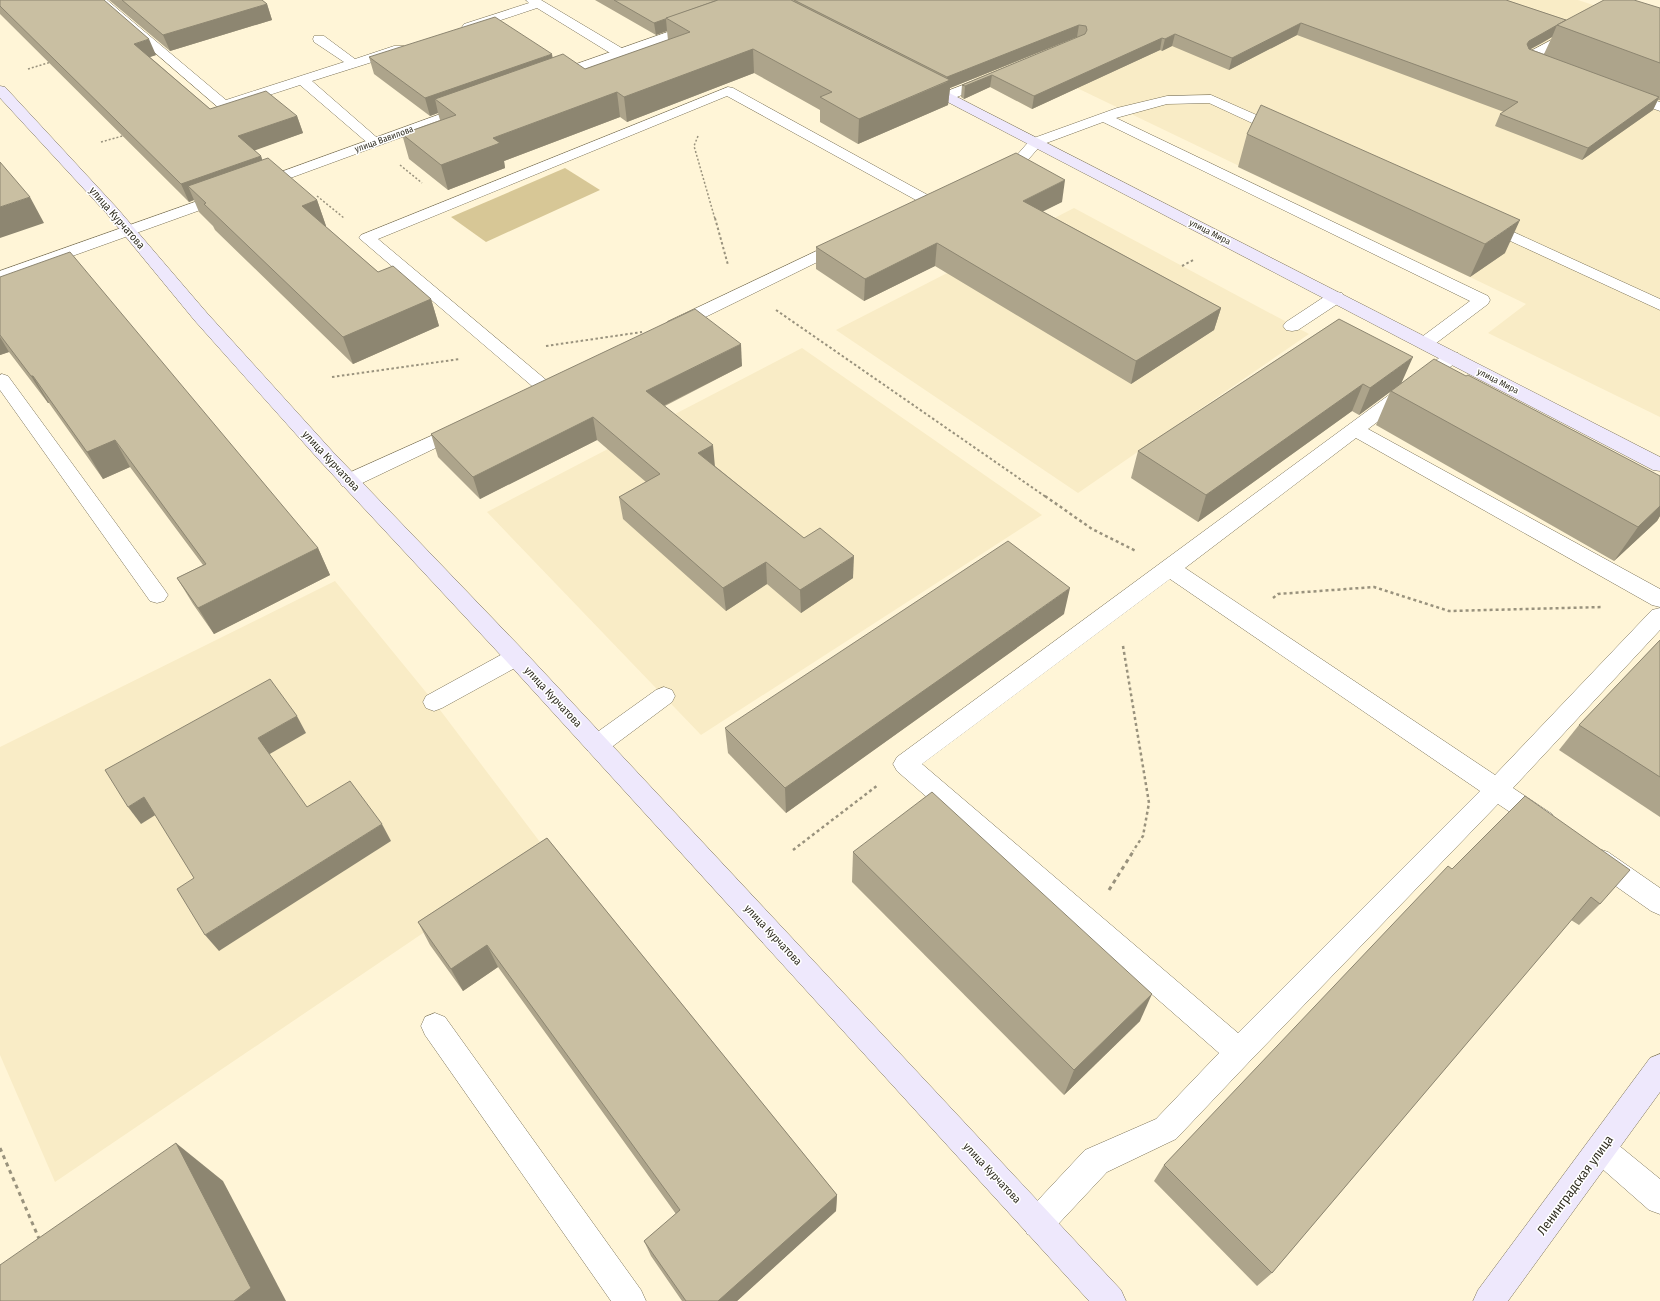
<svg xmlns="http://www.w3.org/2000/svg" width="1660" height="1301" font-family="'Fira Sans Condensed',sans-serif">
<style>
.built{fill:#f9ecc6}
.green{fill:#d7c796}
.lines{fill:none;stroke-linecap:round;stroke-linejoin:round}
.service-casing{stroke:#7b7257;stroke-width:1}
.minor-casing{stroke:#7b7257;stroke-width:1}
.secondary-casing{stroke:#7b7257;stroke-width:1}
.path-far3{stroke:#99927d;stroke-width:1.5;stroke-dasharray:2 2;stroke-linecap:butt}
.path-far2{stroke:#99927d;stroke-width:2;stroke-dasharray:2.5 2.5;stroke-linecap:butt}
.path-far1{stroke:#99927d;stroke-width:2.5;stroke-dasharray:3 3;stroke-linecap:butt}
.path{stroke:#99927d;stroke-width:3;stroke-dasharray:4 4;stroke-linecap:butt}
.service{fill:#fff;fill-rule:evenodd}
.minor{fill:#fff;fill-rule:evenodd}
.secondary{fill:#eee8fc;fill-rule:evenodd}
.wall{fill:#ada48b;fill-rule:evenodd}
.shaded-wall{fill:#8d8671}
.building{fill:#c9bfa2;stroke:#8d8671}
.labels{text-anchor:middle;dominant-baseline:central;stroke-width:3;stroke-linejoin:round;paint-order:stroke}
.far-street-label{font-size:9px;fill:#322f23;stroke:#fff}
.street-label{font-size:11px;fill:#322f23;stroke:#fff}
.near-street-label{font-size:13px;fill:#322f23;stroke:#fff}
</style>
<rect width="100%" height="100%" fill="#fff5d7"/>
<g class="built">
<path d="M846,0h732l60,20 22,23v374l-172,-84 38,-29 -449,-216 -45,21 -148,-78z"/>
<path d="M1074,208l235,126 -231,159 -242,-163z"/>
<path d="M802,348l240,167 -341,220 -214,-223z"/>
<path d="M335,581l99,121 112,148 -491,332 -55,-127v-308z"/>
</g>
<path class="green" d="M565,168l35,22 -114,52 -35,-25z"/>
<g class="lines">
<g class="service-casing">
<g id="service">
<path d="M94,0h13l119,100 118,-38 -30,-20 -1,-3 1,-3h10l31,23 39,-13h10l1,3 -1,3 -92,29 70,61 -2,3 -5,1 -5,-1 -70,-60 -71,23 -5,1 -5,-1z"/>
<path d="M526,0h15l84,50 1,3 -1,3h-10l-78,-48 -69,23 -4,-1 -2,-3 2,-3 65,-21z"/>
<path d="M1574,28l4,1 2,3 -2,3 -38,21 13,5 2,3 -2,3c-8,2 -25,-3 -30,-10l2,-3z"/>
<path d="M989,75l5,1 2,3 -2,3 -42,17h-10l-2,-3 2,-3z"/>
<path d="M728,87l5,1 202,111 3,3 -3,3 -5,2 -5,-2 -198,-109 -349,143 173,145 3,4 -3,4 -6,2 -6,-2 -180,-154 2,-3z"/>
<path d="M1628,91l32,11v9l-37,-13 -2,-3 2,-3z"/>
<path d="M1211,95l75,33 2,3 -2,3 -5,1 -5,-1 -67,-31 -42,1 -51,14 372,178 2,4 -2,4 -57,43 -6,1 -6,-1 -3,-4 3,-4 51,-38 -367,-179 -62,23 -14,16 -26,13 -5,1 -5,-1 -2,-3 2,-3 26,-13 14,-16 86,-31 50,-12z"/>
<path d="M1485,219l175,80v11l-180,-83 -3,-3 3,-3z"/>
<path d="M844,238l6,2 2,3 -2,3 -171,84 -6,1 -6,-1 -3,-4 3,-4z"/>
<path d="M1336,292l6,1 2,4 -2,4 -44,29 -6,1 -6,-1 -3,-4 3,-4 44,-29z"/>
<path d="M1452,352l6,1 3,4 -3,4 -90,68 292,160v18l-8,-2 -296,-167 -171,130 310,207 157,-165 8,-2v22l-147,158 39,26 3,7 -3,7 -9,4 -9,-4 -36,-24 -249,258 -73,77 -69,33 -58,62 -11,4 -11,-4 -4,-11 4,-11 58,-62 71,-31 63,-66 -322,-282 -4,-7 4,-7 549,-404zM1170,579l310,212 -242,242 -316,-269z"/>
<path d="M2,374l6,2 156,213 4,6 -4,6 -7,2 -7,-2 -150,-211v-15z"/>
<path d="M460,423l7,2 2,4 -2,4 -111,53 -7,2 -7,-2 -3,-5 3,-5z"/>
<path d="M516,648l8,3 3,6 -3,6 -82,45 -8,3 -8,-3 -3,-6 3,-6 82,-45z"/>
<path d="M664,687l8,3 3,6 -3,6 -67,50 -8,3 -8,-3 -4,-7 4,-7 67,-48z"/>
<path d="M1599,849l9,3 52,36v27l-9,-4 -61,-43 -4,-8 4,-8z"/>
<path d="M435,1013l10,4 196,273 5,11h-35l-186,-266 -4,-9 4,-9z"/>
<path d="M1601,1134l10,5 49,40v35l-11,-4 -58,-51 -5,-10 5,-10z"/>
</g>
</g>
<g class="minor-casing">
<g id="minor">
<path d="M696,22l4,1 2,3 -2,3 -142,51h-10l-2,-3 2,-3z"/>
<path d="M468,104l5,1 2,3 -2,3 -210,77 -5,1 -5,-1 -2,-3 2,-3z"/>
<path d="M226,191l5,2 3,3 -3,3 -231,83v-11z"/>
</g>
</g>
<g class="secondary-casing">
<g id="secondary">
<path d="M922,79l738,378v14l-7,-1 -736,-384 -2,-3 2,-3z"/>
<path d="M0,86l5,1 112,121 90,105 126,139 191,199 597,639 5,11h-37l-581,-638 -189,-203 -124,-139 -88,-107 -107,-116z"/>
<path d="M1660,1054v38l-152,209h-35l5,-11 172,-232z"/>
</g>
</g>
<g class="path-far3">
<path d="M28,69l23,-7"/>
<path d="M698,136l-4,10 21,73"/>
<path d="M101,142l25,-7"/>
<path d="M400,165l22,18"/>
<path d="M317,196l27,22"/>
</g>
<g class="path-far2">
<path d="M715,218l13,47"/>
<path d="M1182,266l13,-7"/>
<path d="M776,310l270,187"/>
<path d="M546,346l96,-14"/>
<path d="M332,377l128,-18"/>
</g>
<g class="path-far1">
<path d="M1045,496l47,33 44,22"/>
<path d="M1273,598l5,-4 96,-7 75,24 154,-4"/>
<path d="M1123,646l26,157 -6,33 -10,15"/>
<path d="M793,850l85,-65"/>
</g>
<g class="path">
<path d="M1109,890l25,-40"/>
<path d="M0,1148l40,93"/>
</g>
<use href="#service" class="service"/>
<use href="#minor" class="minor"/>
<use href="#secondary" class="secondary"/>
</g>
<g class="wall">
<path d="M0,0l156,55 -6,2 60,52 87,7 6,17 -49,17 7,6 1,4 55,40 9,26h-1l53,46 53,27 8,27 -86,38 -138,-134 -2,-4 -14,-14 -5,-12 -5,2 -189,-188z"/>
<path d="M109,0h153l5,4 5,16 -102,31z"/>
<path d="M595,0h911l60,20 94,-12v92h-2l-5,10 -71,50 -87,-34 5,-12 4,-2 -207,-77 -68,35 -57,-24 -10,5 -2,-1 -128,59 -42,-22 -26,12 -3,-2 1,-12 117,-48h-2l-127,51 -2,17 -90,39 -38,-22v-12l-66,-37 -127,49 -7,-5 -116,44 1,7 -57,22 -39,-31 -7,-25 38,-14 -2,-7 -8,3 -56,-42 -5,-17 184,1 32,11 83,-29 -1,-9 -11,4zM1552,37l-8,17 -14,-5 12,-6z"/>
<path d="M1247,134l258,119 -35,24 -232,-110z"/>
<path d="M1062,202l-20,9 179,97 -7,22 -83,54 -196,-118 -71,35 -48,-32v-22z"/>
<path d="M0,277l318,271 12,27 -116,59 -21,-30 -16,-26 26,-13 -73,-98 -27,12 -54,-76h-1l-39,-51 -9,3z"/>
<path d="M1339,319l63,64 258,93v40l-3,5 -43,40 -238,-136 14,-33 -31,23 -7,-4 -154,111 -67,-44 7,-27z"/>
<path d="M742,366l-77,40 50,60 138,112 -52,35 -34,-29 -41,27 -103,-92 -4,-22 27,-15 -49,-42 -117,59 -42,-42 -7,-23z"/>
<path d="M1064,614l-278,199 -58,-60 -3,-25z"/>
<path d="M1660,640v177l-101,-67 20,-25z"/>
<path d="M1525,796l75,108 -21,21 -8,-5 -299,353 -15,13 -103,-105 10,-16 288,-296z"/>
<path d="M547,838l290,357 -1,16 -99,90h-55l-31,-45 -7,-15 32,-27 -178,-247 -35,24 -33,-46 -12,-23z"/>
<path d="M853,852l287,169 -76,74 -212,-213z"/>
</g>
<g class="shaded-wall">
<path d="M267,4l5,16 -102,31 -7,-16z"/>
<path d="M666,19l1,12 -11,4 -2,-12z"/>
<path d="M1301,23l-4,12 -68,35 3,-12z"/>
<path d="M1079,25l-2,12 -127,51 -2,17 -90,39 1,-25 88,-37v-5z"/>
<path d="M1557,25l-5,12 -28,16 3,-9 2,-3z"/>
<path d="M1175,34l-3,12 -10,5 3,-12z"/>
<path d="M1162,38l-2,12 -128,59 2,-13z"/>
<path d="M149,39l7,16 -15,5 -7,-16z"/>
<path d="M753,49l1,24 -127,49 -3,-25z"/>
<path d="M552,54l3,17 -120,28 3,14 -8,3 -5,-18z"/>
<path d="M992,75l-2,12 -26,12 1,-13z"/>
<path d="M617,92l3,25 -116,44 1,7 -57,22 -7,-25 52,-27z"/>
<path d="M1659,97l-6,13 -71,50 6,-12z"/>
<path d="M297,116l6,17 -58,21 -7,-18z"/>
<path d="M261,156l6,18 -79,12 6,14 -5,2 -8,-18z"/>
<path d="M1065,180l-3,22 -42,21 3,-22z"/>
<path d="M30,197l14,26 -44,15v-31z"/>
<path d="M317,200l9,26 -15,6 -9,-26z"/>
<path d="M1520,220l-15,33 -35,24 15,-33z"/>
<path d="M937,243l-2,23 -71,35 1,-22z"/>
<path d="M431,299l8,27 -86,38 -10,-27z"/>
<path d="M1221,308l-7,22 -83,54 5,-23z"/>
<path d="M0,337l9,15 -9,3z"/>
<path d="M741,344l1,22 -93,47 -3,-22z"/>
<path d="M1413,357l-12,27 -10,7 -1,1 -31,23 11,-27z"/>
<path d="M31,376h2l16,27h-1z"/>
<path d="M1363,384l-11,27 -154,111 8,-27z"/>
<path d="M593,417l4,23 -117,59 -7,-22z"/>
<path d="M115,440l15,27 -27,12 -16,-27z"/>
<path d="M713,445l2,22 -17,-14z"/>
<path d="M1660,506v10l-3,5 -43,40 24,-34z"/>
<path d="M318,548l12,27 -116,59 -16,-26z"/>
<path d="M854,556l-1,22 -52,35 -1,-23z"/>
<path d="M766,562l1,22 -41,27 -3,-23z"/>
<path d="M1070,588l-6,26 -278,199 -1,-25z"/>
<path d="M297,716l9,17 -38,22 -10,-17z"/>
<path d="M144,797l13,17 -16,10 -13,-17z"/>
<path d="M382,824l9,17 -172,110 -14,-16z"/>
<path d="M487,945l11,22 -35,24 -12,-22z"/>
<path d="M1152,994l-12,27 -76,74 10,-25z"/>
<path d="M176,1143l47,38 63,120h-52z"/>
<path d="M837,1195l-1,16 -99,90h-19z"/>
</g>
<g class="building">
<path d="M0,0h104l45,39 -15,5 76,65 56,-18 31,25 -59,20 23,20 -80,28 -181,-178z"/>
<path d="M122,0h140l5,4 -104,31z"/>
<path d="M614,0h104l-64,23z"/>
<path d="M718,0h73l159,80 -91,39 -39,-22 12,-5 -79,-43 -129,48 -7,-5 -124,46 7,5 -59,22 -39,-31 54,-19 -21,-16 128,-45 22,15 105,-37 -24,-14z"/>
<path d="M794,0h712l60,20 -37,21 -2,3 2,5 130,48 -71,51 -88,-34 18,-12 -217,-79 -69,35 -57,-24 -10,5 -3,-1 -128,58 -42,-21 -27,11 -3,-1 123,-51 2,-4 -1,-4 -7,-1 -132,52z"/>
<path d="M1604,0h30l26,8v55l-103,-38z"/>
<path d="M495,17l57,37 -127,44 -56,-41z"/>
<path d="M1261,105l259,115 -35,24 -238,-110z"/>
<path d="M1016,153l49,27 -42,21 198,107 -85,53 -199,-118 -72,36 -49,-32z"/>
<path d="M268,158l49,42 -15,6 76,66 15,-6 38,33 -88,38 -139,-133 2,-1 -18,-17z"/>
<path d="M0,162l30,35 -30,10z"/>
<path d="M70,252l248,296 -120,60 -21,-30 29,-14 -91,-124 -28,12 -54,-76h-2l-31,-41v-58z"/>
<path d="M695,309l46,35 -95,47 67,54 -15,8 106,85 16,-10 34,28 -54,34 -34,-28 -43,26 -104,-91 41,-23 -67,-57 -120,60 -42,-43z"/>
<path d="M1339,319l74,38 -43,31 -7,-4 -157,111 -68,-44z"/>
<path d="M1434,359l32,17 2,-1 192,101v30l-22,21 -247,-136z"/>
<path d="M1008,541l62,47 -285,200 -60,-60z"/>
<path d="M1660,640v137l-81,-52z"/>
<path d="M270,679l27,37 -39,22 49,69 43,-26 32,43 -177,111 -28,-46 17,-11 -50,-81 -16,10 -23,-37z"/>
<path d="M932,792l220,202 -78,76 -221,-218z"/>
<path d="M1525,796l105,74 -30,34 -9,-7 -319,376 -108,-108 284,-299 4,3z"/>
<path d="M547,838l290,357 -119,106h-32l-42,-60 36,-31 -193,-265 -36,24 -33,-47z"/>
<path d="M176,1143l75,145 -17,13h-234v-36z"/>
</g>
<g class="labels">
<g class="far-street-label">
<text transform="translate(384 139) rotate(-20)">улица Вавилова</text>
<text transform="translate(1210 232) rotate(27)">улица Мира</text>
<text transform="translate(1498 381) rotate(27)">улица Мира</text>
</g>
<g class="street-label">
<text transform="translate(117 218) rotate(49)">улица Курчатова</text>
<text transform="translate(331 461) rotate(47)">улица Курчатова</text>
<text transform="translate(553 697) rotate(47)">улица Курчатова</text>
<text transform="translate(773 935) rotate(47)">улица Курчатова</text>
<text transform="translate(992 1173) rotate(47)">улица Курчатова</text>
</g>
<g class="near-street-label">
<text transform="translate(1575 1185) rotate(-54)">Ленинградская улица</text>
</g>
</g>
</svg>
